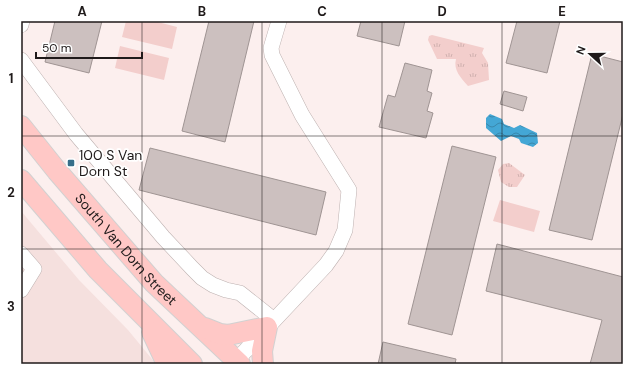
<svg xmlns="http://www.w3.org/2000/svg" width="644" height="385" font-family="'DM Sans',sans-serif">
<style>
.built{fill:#f5e0de}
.green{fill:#f3cecc}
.park{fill:url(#park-tufts)}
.water{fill:url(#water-waves)}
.building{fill:#ccc0bf;stroke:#9f9493}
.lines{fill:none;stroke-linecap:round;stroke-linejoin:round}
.minor-casing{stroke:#bdb1b0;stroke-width:16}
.major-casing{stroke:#d2d1d1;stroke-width:22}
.minor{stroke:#fff;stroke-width:15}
.major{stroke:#ffc8c6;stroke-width:20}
.grid{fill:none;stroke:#1f1a1a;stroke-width:1;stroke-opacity:0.55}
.poi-dot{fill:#376e89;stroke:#fff;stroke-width:1.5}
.labels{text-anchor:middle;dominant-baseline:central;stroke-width:3.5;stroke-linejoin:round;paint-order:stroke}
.poi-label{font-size:14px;fill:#1f1a1a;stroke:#fff;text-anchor:start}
.street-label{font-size:14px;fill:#1f1a1a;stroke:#fff}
.neatline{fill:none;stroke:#1f1a1a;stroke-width:1.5}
.grid-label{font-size:13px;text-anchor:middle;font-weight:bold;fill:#1f1a1a}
</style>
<defs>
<pattern id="park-tufts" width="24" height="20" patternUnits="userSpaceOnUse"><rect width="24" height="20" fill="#f3cecc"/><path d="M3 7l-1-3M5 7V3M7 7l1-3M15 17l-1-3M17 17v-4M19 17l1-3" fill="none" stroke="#d0b0af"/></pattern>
<pattern id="water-waves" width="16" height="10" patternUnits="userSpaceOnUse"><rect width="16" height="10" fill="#44a7d5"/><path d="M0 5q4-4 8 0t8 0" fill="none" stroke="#3887ac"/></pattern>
</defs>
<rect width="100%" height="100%" fill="#fcefee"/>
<path class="built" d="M21,211l58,69 49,50 28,34h-135z"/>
<g class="green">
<path d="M126,21h28l23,6 -5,22 -50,-12z"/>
<path d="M120,46l49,12 -5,22 -49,-12z"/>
<path d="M500,200l40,11 -6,21 -41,-11z"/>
</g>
<g class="park">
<path d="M432,35l52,13 -2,5 6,10 1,17 -21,6c-7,-8 -15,-16 -12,-27h-19l-9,-19 1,-4z"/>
<path d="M509,163l16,12 -8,12h-8l-8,-5 -3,-12 5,-6z"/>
</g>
<path class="water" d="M490,114l12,5 2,5 10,4 6,-3 17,8 1,10 -5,4 -12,-4 -2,-4 -8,-3 -10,5 -15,-13v-10z"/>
<g class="building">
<path d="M55,21h47l-13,52 -44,-11z"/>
<path d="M209,21h45l-29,121 -43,-11z"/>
<path d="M361,21h44l-6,25 -42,-10z"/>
<path d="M517,21h43l-13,52 -41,-10z"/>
<path d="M592,54l31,8v52l-31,126 -43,-10z"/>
<path d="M405,63l27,7 -5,21 5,2 -5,18 6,2 -7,25 -47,-11 9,-32 7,2z"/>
<path d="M504,91l23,6 -4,14 -23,-7z"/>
<path d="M452,146l44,11 -44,178 -44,-11z"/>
<path d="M150,148l176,44 -10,43 -177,-45z"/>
<path d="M497,244l126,33v87h-33l12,-44 -116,-29z"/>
<path d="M383,342l73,17 -1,5h-77z"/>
</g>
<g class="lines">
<g class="minor-casing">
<g id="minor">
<path d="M21,25l1,-4"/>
<path d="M21,60l55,74 87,103 29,31 10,10 11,7 13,5 14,3 34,27"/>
<path d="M21,254l13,15 -13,21"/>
<path d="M233,364l93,-99 10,-14 9,-21 4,-40 -47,-75 -30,-60 -1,-7 8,-27"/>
</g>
</g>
<g class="major-casing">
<g id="major">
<path id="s1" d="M21,126l36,45 97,112 86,81"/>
<path d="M21,180l77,90 94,94"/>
<path d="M205,328l15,6 8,1 39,-8 -5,24 1,13"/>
<path d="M152,332l15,32"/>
</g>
</g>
<use href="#minor" class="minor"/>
<use href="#major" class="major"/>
</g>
<path class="grid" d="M142,21v343M262,21v343M382,21v343M502,21v343M21,136h602M21,249h602"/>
<rect class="poi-dot" x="67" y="159" width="8" height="8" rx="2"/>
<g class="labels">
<g class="poi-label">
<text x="79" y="155">100 S Van<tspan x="79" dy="16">Dorn St</tspan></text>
</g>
<g class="street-label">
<text stroke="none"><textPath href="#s1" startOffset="162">South Van Dorn Street</textPath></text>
</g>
</g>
<rect width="644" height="385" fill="none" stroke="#ffffff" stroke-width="44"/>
<g transform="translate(590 54) rotate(291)" stroke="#ffffff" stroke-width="3" paint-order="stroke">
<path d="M0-3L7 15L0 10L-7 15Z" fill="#1f1a1a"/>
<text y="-6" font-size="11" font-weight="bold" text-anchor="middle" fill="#1f1a1a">N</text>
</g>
<path d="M36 52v6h106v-6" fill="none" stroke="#1f1a1a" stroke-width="2"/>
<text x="42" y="52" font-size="12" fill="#1f1a1a" stroke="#ffffff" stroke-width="3" paint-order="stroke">50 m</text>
<rect x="22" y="22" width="600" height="341" class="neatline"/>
<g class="grid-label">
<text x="82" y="16">A</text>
<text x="202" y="16">B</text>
<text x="322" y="16">C</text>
<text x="442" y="16">D</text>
<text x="562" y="16">E</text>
<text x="11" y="83">1</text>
<text x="11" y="197">2</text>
<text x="11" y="311">3</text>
</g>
</svg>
